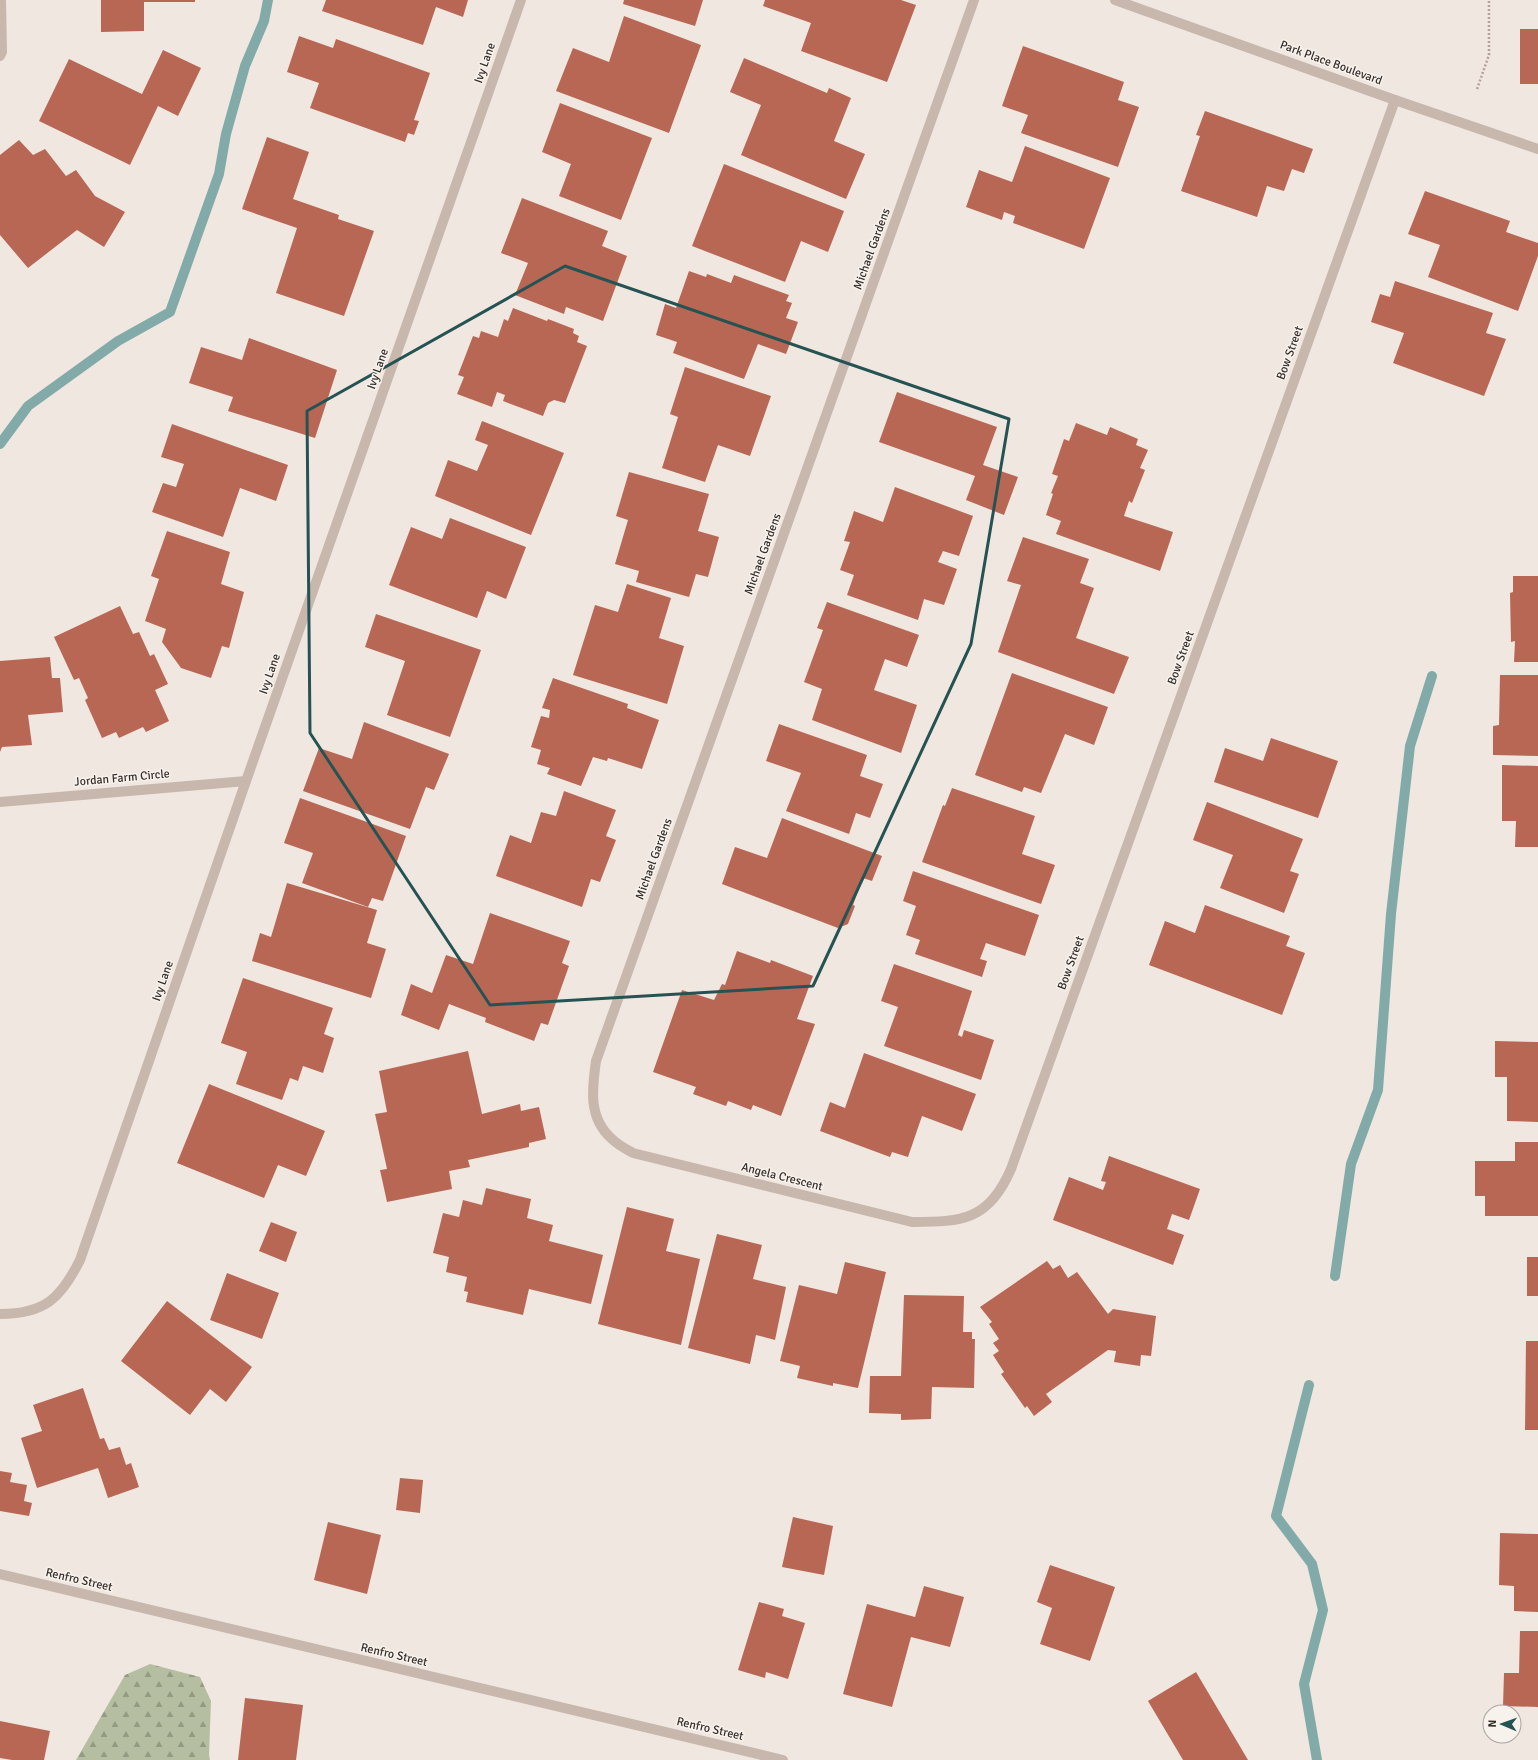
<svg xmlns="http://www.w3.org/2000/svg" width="1538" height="1760" font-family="Signika,sans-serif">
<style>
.forest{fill:url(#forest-firs)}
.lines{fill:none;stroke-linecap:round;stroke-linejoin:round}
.stream{stroke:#82aaa9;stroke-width:10}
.building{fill:#b96755}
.path{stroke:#b3a197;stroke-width:2.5;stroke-dasharray:2 2;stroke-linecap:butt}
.street{stroke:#c7b7ad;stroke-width:10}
.marked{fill:none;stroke:#255353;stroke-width:3;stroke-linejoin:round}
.labels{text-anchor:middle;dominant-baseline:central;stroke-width:3;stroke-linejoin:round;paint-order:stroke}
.street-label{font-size:12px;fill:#362e2b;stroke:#f8f2ec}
</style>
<defs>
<pattern id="forest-firs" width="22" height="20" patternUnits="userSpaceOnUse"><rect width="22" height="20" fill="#b6bea1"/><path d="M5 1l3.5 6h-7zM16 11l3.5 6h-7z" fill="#959b83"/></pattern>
</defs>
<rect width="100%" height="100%" fill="#f0e7e0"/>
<path class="forest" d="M150,1664l50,13 11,24 -2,54 1,5h-134l49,-85z"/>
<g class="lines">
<g class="stream">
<path d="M0,444l28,-38 90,-65 52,-29 49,-138 7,-40 19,-68 19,-45 4,-21"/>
<path d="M1335,1276l16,-112 27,-74 13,-176 19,-168 22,-70"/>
<path d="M1309,1385l-33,131 36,48 11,46 -19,74 13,76"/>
</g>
</g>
<g class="building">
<path d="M101,0h94v2h-51v29l-43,1z"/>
<path d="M326,0h142l-5,17 -27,-10 -13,38 -101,-34z"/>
<path d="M624,0h79l-8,26 -72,-22z"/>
<path d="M765,0h136l15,5 -29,77 -86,-31 10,-28 -48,-17z"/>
<path d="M624,16l77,29 -32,88 -113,-42 17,-43 36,14z"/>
<rect x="1520" y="29" width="18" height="55"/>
<path d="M299,36l34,12 3,-9 94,34 -16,47 5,1 -5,14 -6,-2 -3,9 -95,-34 9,-25 -32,-11z"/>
<path d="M1023,46l101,36 -6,18 21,7 -21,60 -97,-34 7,-18 -26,-9z"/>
<path d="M163,50l38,18 -23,48 -20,-10 -28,59 -91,-44 30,-62 73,35z"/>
<path d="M744,58l83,35 2,-5 22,10 -17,43 31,13 -19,45 -105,-44 20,-50 -31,-13z"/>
<path d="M560,103l92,35 -31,82 -62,-24 12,-32 -29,-12z"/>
<path d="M1205,111l108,38 -9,24 -12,-4 -8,22 -17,-5 -10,31 -76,-26 19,-55 -4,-1z"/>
<path d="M267,137l42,15 -16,47 46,16 -1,4 36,12 -30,85 -68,-23 21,-65 -55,-19z"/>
<path d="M19,140l14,15 12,-6 21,27 10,-6 19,26 30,16 -21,35 -27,-17 -49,38 -28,-33v-80z"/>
<path d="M1025,146l85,32 -26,71 -71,-26 2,-7 -11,-4 -2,8 -36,-13 13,-37 33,12z"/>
<path d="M724,164l120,47 -16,41 -27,-11 -16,41 -93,-36z"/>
<path d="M1425,191l85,30 -4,11 32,11v13l-20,55 -90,-34 12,-32 -32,-11z"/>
<path d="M522,198l86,33 -6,15 25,10 -24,65 -37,-14 -2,7 -49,-19 13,-32 -27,-10z"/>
<path d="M689,271l17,6 1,-3 24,9 3,-8 55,20 -3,6 6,2 -6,15 12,4 -12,32 -28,-10 -14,35 -71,-26 4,-11 -21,-7 9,-31 11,4z"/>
<path d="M1395,281l98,32 -7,20 20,6 -22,57 -91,-33 11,-30 -33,-11 9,-28 10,3z"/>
<path d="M513,308l34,13 1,-2 26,10 -1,4 6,3 -2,6 10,4 -22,57 -11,-3 -6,3 -5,13 -40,-15 2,-6 -8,-3 -5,15 -35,-13 7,-17 -6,-2 15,-39 6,2 2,-7 17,6 6,-18 4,2z"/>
<path d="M249,338l88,32 -22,68 -87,-27 5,-14 -44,-14 12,-36 41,13z"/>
<path d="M685,367l86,29 -21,60 -32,-11 -13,37 -43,-14 16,-51 -8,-3z"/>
<path d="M897,392l100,35 -14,38 35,12 -14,38 -38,-15 9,-24 -96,-34z"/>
<path d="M482,421l82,32 -33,82 -96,-39 13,-36 29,11 11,-26 -13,-5z"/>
<path d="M1076,423l31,12 3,-8 28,12 -2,6 12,5 -8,18 5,2 -13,33 -3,-2 -5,15 49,16 -13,39 -104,-37 5,-13 -15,-6 7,-21 -2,-1 7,-17 -6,-2 12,-35 5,2z"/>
<path d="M172,424l116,41 -12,36 -36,-13 -17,49 -71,-25 11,-29 13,4 8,-23 -23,-7z"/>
<path d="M629,472l80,22 -11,37 21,6 -11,40 -12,-3 -7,23 -53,-15 3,-11 -24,-7 13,-44 -12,-4z"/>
<path d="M895,487l78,29 -14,40 -16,-5 -5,11 19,7 -13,36 -20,-6 -6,21 -71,-25 7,-20 -14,-5 10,-28 -6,-1 10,-30 29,11z"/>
<path d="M450,518l76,29 -20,52 -19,-8 -10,27 -88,-33 22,-58 31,12z"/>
<path d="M167,531l63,21 -9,32 23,8 -15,56 -7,-2 -11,32 -30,-10 -19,-26 4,-13 -21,-8 14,-42 -8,-3z"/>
<path d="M1023,537l66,22 -9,24 14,5 -18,50 53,19 -15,37 -116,-42 23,-67 -14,-4z"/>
<path d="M1513,576h25v86h-24l1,-21 -4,1 -1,-49 3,-1z"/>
<path d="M627,584l44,14 -12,40 25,8 -17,58 -94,-29 22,-70 23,7z"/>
<path d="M827,602l92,33 -12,32 -22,-8 -11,31 43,15 -16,48 -89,-33 10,-31 -18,-7 19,-52 -6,-2z"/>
<path d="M120,606l13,28 6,-2 11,24 4,-2 14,30 -13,6 14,31 -23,11 -3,-5 -24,11 -3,-6 -14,6 -17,-38 3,-2 -9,-20 -5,2 -20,-43z"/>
<path d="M376,614l105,36 -31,87 -63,-22 18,-54 -40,-14z"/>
<path d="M50,657l2,21h8l3,34 -35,3 4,30 -30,2 -2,5v-91z"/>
<path d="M1012,673l96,34 -14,38 -29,-11 -24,59 -17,-6 -2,5 -47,-17z"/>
<path d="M1500,675h38v81l-45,-1v-29l6,-1z"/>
<path d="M553,678l75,26 -1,4 32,12 -17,49 -34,-11 -1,3 -14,-4 -12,29 -34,-12 3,-6 -13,-4 4,-14 -10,-3 10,-31 8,2 1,-8 -8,-2z"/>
<path d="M364,722l85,32 -15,36 -8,-3 -16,42 -107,-38 16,-43 33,11z"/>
<path d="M779,724l88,31 -7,21 23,8 -13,34 -14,-5 -7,21 -63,-23 15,-38 -35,-12z"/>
<path d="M1271,738l67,23 -20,57 -104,-36 11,-34 38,13z"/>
<path d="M1502,765l36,1v81h-23l1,-26h-14z"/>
<path d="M952,788l83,28 -13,38 33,11 -14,39 -119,-42 21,-57 2,1z"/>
<path d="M564,791l52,19 -10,26 10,4 -16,42 -9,-3 -9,28 -86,-31 14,-41 21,8 10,-31 15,4z"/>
<path d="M300,798l106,38 -23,65 -11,-3 -4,9 -66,-24 11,-30 -29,-10z"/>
<path d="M1207,802l96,37 -13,32 9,3 -15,39 -64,-25 13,-33 -40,-15z"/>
<path d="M782,818l100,38 -10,25 -9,-3 -10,27 2,1 -7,18 -10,4 -116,-44 13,-37 32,11z"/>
<path d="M913,871l126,44 -14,41 -39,-13 -6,16 7,2 -5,16 -67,-23 5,-14 -14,-5 10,-29 -13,-5z"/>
<path d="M287,883l90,27 -10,33 19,6 -15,49 -119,-37 8,-28 11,4z"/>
<path d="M1205,905l85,31 -4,10 19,7 -23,62 -133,-50 16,-44 30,12z"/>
<path d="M490,913l80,28 -8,22 7,3 -21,59 -7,-2 -7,18 -49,-19 1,-4 -37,-14 -10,26 -38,-15 10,-31 21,9 14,-38 27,9z"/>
<path d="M737,951l33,12 1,-3 42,16 -16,43 18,5 -34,92 -28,-11 -2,5 -23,-9 -2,5 -33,-12 3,-7 -43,-15 29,-82 32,10 8,-16 3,1z"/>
<path d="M894,964l78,27 -14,44 4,2 2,-7 30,10 -13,40 -97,-34 14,-39 -17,-6z"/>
<path d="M243,978l90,30 -9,26 10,4 -11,35 -20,-7 -5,15 -8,-3 -8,22 -46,-16 11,-32 -26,-9z"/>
<path d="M1495,1041l43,1v80l-31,-1v-44h-12z"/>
<path d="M468,1051l14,63 38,-10 1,7 18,-4 7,32 -17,4v4l-61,13 2,7 -21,4 3,18 -65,13 -7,-32 7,-1 -12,-55 12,-2 -8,-41z"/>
<path d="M864,1053l112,41 -14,37 -40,-15 -14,41 -16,-5 -2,5 -70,-26 10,-29 15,6z"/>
<path d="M209,1084l116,47 -19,45 -28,-11 -14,33 -87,-35z"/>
<path d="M1515,1142h23v74h-53v-20h-10v-35h40z"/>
<path d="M1109,1156l91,33 -11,31 -17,-6 -5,15 17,6 -11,30 -120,-45 16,-43 34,13 3,-8 -5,-1z"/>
<path d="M486,1188l45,11 -4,19 26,7 -4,16 54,14 -12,49 -62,-15 -6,26 -57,-13 2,-10 -4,-1 3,-14 -21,-5 3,-15 -16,-4 10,-40 16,4 4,-17 19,5z"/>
<path d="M627,1207l47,12 -8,32 34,8 -19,86 -83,-21z"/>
<path d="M271,1222l26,10 -11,30 -27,-11z"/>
<path d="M717,1234l45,11 -9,34 33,8 -11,53 -19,-5 -6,29 -62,-16z"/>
<rect x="1527" y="1257" width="11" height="39"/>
<path d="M1047,1261l6,8 7,-4 8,13 9,-6 31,42 5,-5 43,7 -5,40 -10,-1 -1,11 -26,-4 2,-11 -8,-1 -62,44 6,8 -18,14 -7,-10 -2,2 -24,-34 3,-2 -11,-17 6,-4 -6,-8 6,-4 -10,-15 3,-2 -12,-15z"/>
<path d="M845,1262l41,10 -28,116 -25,-5v3l-36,-8 3,-12 -20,-5 19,-76 38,9z"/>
<path d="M227,1273l52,20 -17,46 -52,-19z"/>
<path d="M904,1295l60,1 -1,36h9v7h3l-1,49 -42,-1 -1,32 -30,1v-6l-32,-1 1,-37h31z"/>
<path d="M167,1301l85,66 -26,35 -16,-13 -20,26 -69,-54z"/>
<path d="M1526,1341h12v89h-13z"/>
<path d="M83,1388l17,51 4,-1 5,12 11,-3 6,18 5,-2 8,24 -31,11 -10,-30 -61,20 -16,-50 21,-7 -9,-26z"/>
<path d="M0,1471l12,2 -2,9 17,3 -3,16 8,2 -3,13 -29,-5z"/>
<path d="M400,1478l23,2 -3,33 -24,-3z"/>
<path d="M793,1517l40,9 -9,49 -42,-8z"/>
<path d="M328,1522l53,13 -14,59 -53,-14z"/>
<path d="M1500,1533l38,1v78l-24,-1v-25l-15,-1z"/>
<path d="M1050,1565l65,22 -25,74 -50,-17 12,-36 -15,-6z"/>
<path d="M924,1586l40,11 -14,50 -39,-10 -19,70 -49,-13 24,-90 48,13z"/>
<path d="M759,1602l25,7 -2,7 23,7 -17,56 -22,-7 -1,6 -27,-8z"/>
<path d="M1520,1631h18v76l-35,-1 1,-33h15z"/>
<path d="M1196,1672l52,88h-65l-35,-59z"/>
<path d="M245,1698l58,7 -7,55h-58z"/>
<path d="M0,1721l50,10 -6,29h-32l-12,-2z"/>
</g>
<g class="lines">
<path class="path" d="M1477,89l12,-34v-55"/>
<g class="street">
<path d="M974,0l-378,1061c-4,28 -8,57 16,78 6,6 14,10 21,14l279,69c51,0 77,-2 99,-53l384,-1069"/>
<path d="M1115,0l280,100 143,49"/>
<path d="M0,56l2,-4 -1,-52"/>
<path d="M0,802l246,-21"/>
<path d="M0,1314c45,0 61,-16 80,-54l166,-479 275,-781"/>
<path d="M0,1574l783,186"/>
</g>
</g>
<path class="marked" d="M565,266l444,153 -38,225 -158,342 -323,19 -180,-272 -3,-322z"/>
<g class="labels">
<g class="street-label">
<text transform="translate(485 63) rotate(-71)">Ivy Lane</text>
<text transform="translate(1331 63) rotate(20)">Park Place Boulevard</text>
<text transform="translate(872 249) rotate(-70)">Michael Gardens</text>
<text transform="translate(1290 353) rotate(-70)">Bow Street</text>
<text transform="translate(378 369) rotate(-71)">Ivy Lane</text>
<text transform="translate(763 554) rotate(-70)">Michael Gardens</text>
<text transform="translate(1181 658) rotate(-70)">Bow Street</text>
<text transform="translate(270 674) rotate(-71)">Ivy Lane</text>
<text transform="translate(122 778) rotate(-5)">Jordan Farm Circle</text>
<text transform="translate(654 859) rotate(-70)">Michael Gardens</text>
<text transform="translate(1071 963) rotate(-70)">Bow Street</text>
<text transform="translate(163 981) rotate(-71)">Ivy Lane</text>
<text transform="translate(782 1177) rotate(14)">Angela Crescent</text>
<text transform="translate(79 1580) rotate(13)">Renfro Street</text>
<text transform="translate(394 1655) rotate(13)">Renfro Street</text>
<text transform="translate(710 1729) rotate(13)">Renfro Street</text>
</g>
</g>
<g transform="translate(1502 1724) rotate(272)"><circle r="19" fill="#f8f2ec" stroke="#aaa49f"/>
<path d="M0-3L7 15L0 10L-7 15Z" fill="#255353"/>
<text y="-6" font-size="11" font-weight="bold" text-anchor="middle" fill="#362e2b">N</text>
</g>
</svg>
